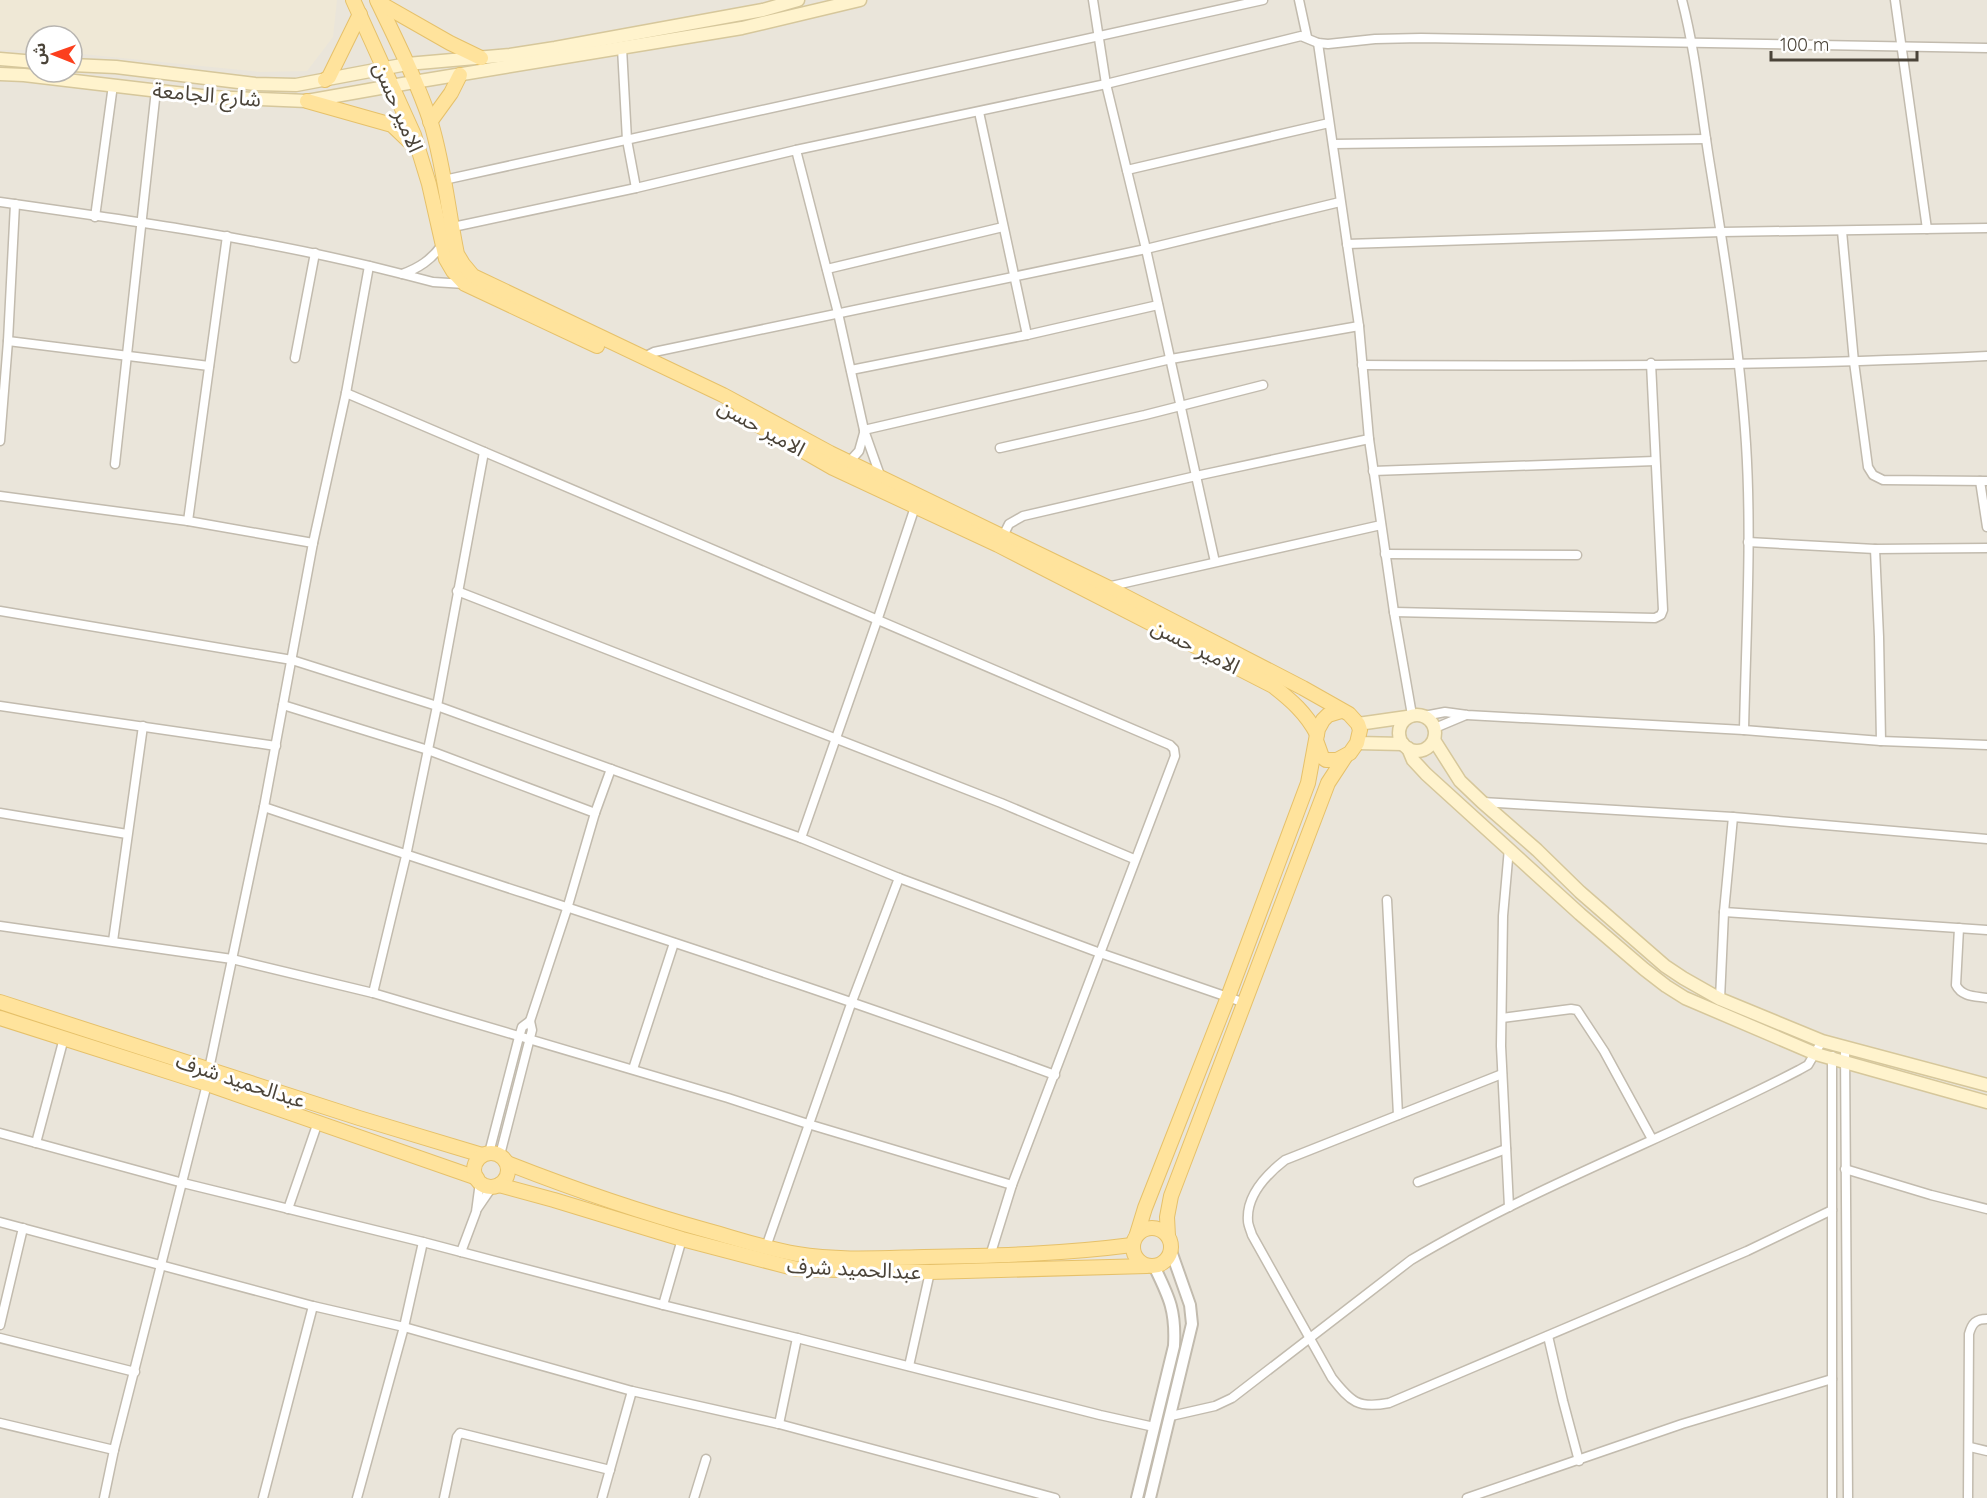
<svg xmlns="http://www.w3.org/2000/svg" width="1987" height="1498" font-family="Quicksand,'Noto Sans Arabic',sans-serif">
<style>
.residential{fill:#eae5da;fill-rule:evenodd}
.education{fill:#efe8d6}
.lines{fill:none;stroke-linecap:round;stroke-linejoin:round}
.minor-casing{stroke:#c2bbae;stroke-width:11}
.tertiary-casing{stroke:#c2bbae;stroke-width:14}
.secondary-casing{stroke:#d6c79b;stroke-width:15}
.primary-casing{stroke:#e6c16a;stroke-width:16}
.minor{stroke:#fff;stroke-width:8}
.tertiary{stroke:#fff;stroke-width:10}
.secondary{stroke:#fff3cd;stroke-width:12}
.primary{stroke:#ffe39c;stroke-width:14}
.labels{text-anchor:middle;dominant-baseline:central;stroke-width:6;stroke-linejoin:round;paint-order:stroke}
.street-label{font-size:21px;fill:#4b4439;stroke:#fff}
</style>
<rect width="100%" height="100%" fill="#f6f3ec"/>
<path class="residential" d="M0,0h1987v1498h-1987zM36,36h36v36h-36z"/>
<path class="education" d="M0,0h337l-4,37 -26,34 -47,1 -188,-19v-17h-36v14h-36z"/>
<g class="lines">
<g class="minor-casing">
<g id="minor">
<path d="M1093,0l13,84 40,165 69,313"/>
<path d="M1299,0l8,37"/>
<path d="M1682,0c14,54 19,110 28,165 15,93 30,186 36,279 6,95 0,191 -2,286"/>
<path d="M1895,0l32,229"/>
<path d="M1318,43l41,283 10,113 25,173 18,103"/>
<path d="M622,48l5,92 9,48"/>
<path d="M979,112l48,223"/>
<path d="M1333,144l373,-5"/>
<path d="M796,150l42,163 26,117 17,48"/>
<path d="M1127,170l202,-47"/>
<path d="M444,180l819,-180"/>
<path d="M0,202c135,19 270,38 402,72"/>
<path d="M95,217l18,-132"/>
<path d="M453,227l183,-39 160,-38 310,-66 195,-48 17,7 10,1 47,-5 46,-1 566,10"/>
<path d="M1842,231l12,131 14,105 5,8 10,5 104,1"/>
<path d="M1347,244l375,-12 265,-4"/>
<path d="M442,245c-11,15 -23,23 -40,29l31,8 32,2"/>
<path d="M827,269l176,-42"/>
<path d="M8,341l201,25"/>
<path d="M295,358l20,-105"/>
<path d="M642,358l12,-6 492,-103 194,-47"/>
<path d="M1362,365c208,1 417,1 625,-9"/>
<path d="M851,370l176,-35 131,-30"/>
<path d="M346,393c275,117 549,234 824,352l4,4 1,7 -163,429 -22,71"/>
<path d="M864,430l307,-71 188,-33"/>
<path d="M0,441l8,-100 7,-137"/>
<path d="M1000,448l145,-33 118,-30"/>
<path d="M849,462l10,-11 5,-18"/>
<path d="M115,464l41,-374"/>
<path d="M1373,471l282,-10"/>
<path d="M1980,481l7,46"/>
<path d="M0,496l188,25 125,22"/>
<path d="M188,521l39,-285"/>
<path d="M1003,536l6,-12 14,-8 173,-40 173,-37"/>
<path d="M1748,542l127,7 112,-1"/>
<path d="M1875,549l4,88 2,104"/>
<path d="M1385,554l192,1"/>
<path d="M1107,587l274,-62"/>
<path d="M457,591l544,212 133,56"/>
<path d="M0,611l292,49 145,46 364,132 98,40 201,75 145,50"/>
<path d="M1394,612l261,6 6,-3 2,-5 -12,-247"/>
<path d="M283,705l145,45 167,63"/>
<path d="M0,706l276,40"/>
<path d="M1424,716l21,-4 22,3 277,15 137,11 106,4"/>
<path d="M1435,728l31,-13"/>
<path d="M1482,802l251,15 254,22"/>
<path d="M264,807c263,89 530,171 791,268"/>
<path d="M0,813l127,21"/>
<path d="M801,838l77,-220 37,-111"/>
<path d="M1509,848l-6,68 -2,130 8,161"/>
<path d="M1387,900l11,215"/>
<path d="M1724,912l263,18"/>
<path d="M0,926l232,33 141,34 355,105 80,26 204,61"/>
<path d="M1959,928l-3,57c6,12 19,11 31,13"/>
<path d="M113,941l30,-215"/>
<path d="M373,993l33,-137 31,-150 47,-254"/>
<path d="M1720,999l4,-87 9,-95"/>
<path d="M1502,1018l69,-9 6,1 27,41 48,88"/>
<path d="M1845,1047l3,451"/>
<path d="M1832,1056v442"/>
<path d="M209,1069l55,-262 49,-264 33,-150 23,-127"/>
<path d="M633,1069l41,-126"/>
<path d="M1502,1074l-217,86c-18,14 -39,36 -37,61 0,4 3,10 4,14l80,143c19,24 26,31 57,25l358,-152 85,-41"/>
<path d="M0,1133l183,50 240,59 240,63 134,33 303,77 54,12"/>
<path d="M36,1143l28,-105"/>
<path d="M489,1153l30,-116 3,-10 8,-6"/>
<path d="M500,1155l32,-125 -2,-9 37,-112 28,-96 16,-44"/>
<path d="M1845,1169l86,26 56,14"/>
<path d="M1418,1182l88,-33"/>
<path d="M288,1209l30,-87"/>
<path d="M477,1209l15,-22"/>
<path d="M0,1222l313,84 91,21 228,64 147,33 276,74"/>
<path d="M766,1247l85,-243 48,-126"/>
<path d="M461,1252l15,-40 4,-30"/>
<path d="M663,1305l19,-66"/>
<path d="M0,1325l23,-97"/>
<path d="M1548,1336l15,65 16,60"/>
<path d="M0,1338l135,34"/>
<path d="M909,1366l21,-94"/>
<path d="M1171,1416l44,-10 17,-8 179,-138c124,-74 261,-124 388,-190l9,-5 14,-24"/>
<path d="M0,1423l114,27"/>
<path d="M779,1424l18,-86"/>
<path d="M1970,1447l17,4"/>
<path d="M104,1498l10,-48 93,-366"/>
<path d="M263,1498l50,-192"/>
<path d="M357,1498l47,-171 19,-85"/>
<path d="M444,1498l13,-61 3,-4 150,37"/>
<path d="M602,1498l30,-107"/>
<path d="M694,1498l12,-39"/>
<path d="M1467,1498l215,-74 150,-45"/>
<path d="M1968,1498l1,-164c3,-11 7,-15 18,-15"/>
</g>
</g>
<g class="tertiary-casing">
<g id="tertiary">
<path d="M1137,1498l37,-152c2,-36 -5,-49 -20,-80"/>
<path d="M1150,1498l42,-174 -2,-19 -19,-54"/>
</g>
</g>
<g class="secondary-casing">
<g id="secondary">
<path d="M0,59l36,3"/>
<path d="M72,65l44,2 139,17 41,1 111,-21 103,-9 45,-7 208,-38 35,-10"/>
<path d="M0,74l24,1 186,22 97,4 107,-19 328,-54 118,-28"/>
<circle cx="1417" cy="733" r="18"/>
<path d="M1358,724l49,-7"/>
<path d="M1434,740l26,41 22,21 55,48 43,42 85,74 18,12 37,21 102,42 165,44"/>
<path d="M1357,743l46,1"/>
<path d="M1408,748l5,12 13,14 154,140 64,55 22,17 19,12 131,56 171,48"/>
</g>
</g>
<g class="primary-casing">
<g id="primary">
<path d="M353,0l61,135 15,49 17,75 7,12 12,13 132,62"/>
<path d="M377,0c19,40 40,81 54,123 13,43 17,87 26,131l6,10 10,12 250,119 107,58 277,134 196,101 46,26 9,10 2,6 -3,13 -7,10 -13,7h-11l-4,-3 -5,-14"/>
<path d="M378,2l72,41 31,15"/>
<path d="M325,80l4,-3 31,-63"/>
<path d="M307,101l85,24 24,23"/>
<path d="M430,122l21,-29 9,-18"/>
<path d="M739,414l94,54 165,77 275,141c18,14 33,27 44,48"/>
<path d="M0,1002l359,116 123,37"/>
<path d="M0,1018l207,66 270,94"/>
<circle cx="491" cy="1170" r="17"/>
<path d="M507,1163c66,26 133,49 202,68 29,8 58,18 88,23 42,7 85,4 127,3 69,-1 139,-3 208,-12"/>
<path d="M499,1185l55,15 128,39 115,30 133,3 217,-6"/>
<circle cx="1152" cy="1247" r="19"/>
<path d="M1137,1234l8,-26 83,-211 80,-214 10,-54 5,-9 5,-5 13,-4"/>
<path d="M1168,1236l-1,-19 4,-21 157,-413 17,-26"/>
</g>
</g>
<use href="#minor" class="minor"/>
<use href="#tertiary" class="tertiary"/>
<use href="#secondary" class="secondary"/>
<use href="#primary" class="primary"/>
</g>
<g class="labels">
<g class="street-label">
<text transform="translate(207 94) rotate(5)">شارع الجامعة</text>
<text transform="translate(399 107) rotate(67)">الامير حسن</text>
<text transform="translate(762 427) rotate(29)">الامير حسن</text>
<text transform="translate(1196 646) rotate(27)">الامير حسن</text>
<text transform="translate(241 1080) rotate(18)">عبدالحميد شرف</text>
<text transform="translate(854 1268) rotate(3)">عبدالحميد شرف</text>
</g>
</g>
<g transform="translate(54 54) rotate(271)"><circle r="28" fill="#ffffff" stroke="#b7b4b0" stroke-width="1.5"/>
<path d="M0-4.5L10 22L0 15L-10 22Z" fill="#fc3f1d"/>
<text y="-9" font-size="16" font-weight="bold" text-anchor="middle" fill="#4b4439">ش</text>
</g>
<path d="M1771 51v9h146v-9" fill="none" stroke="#4b4439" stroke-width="3"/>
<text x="1780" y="51" font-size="18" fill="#4b4439" stroke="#ffffff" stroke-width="4.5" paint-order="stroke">100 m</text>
</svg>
